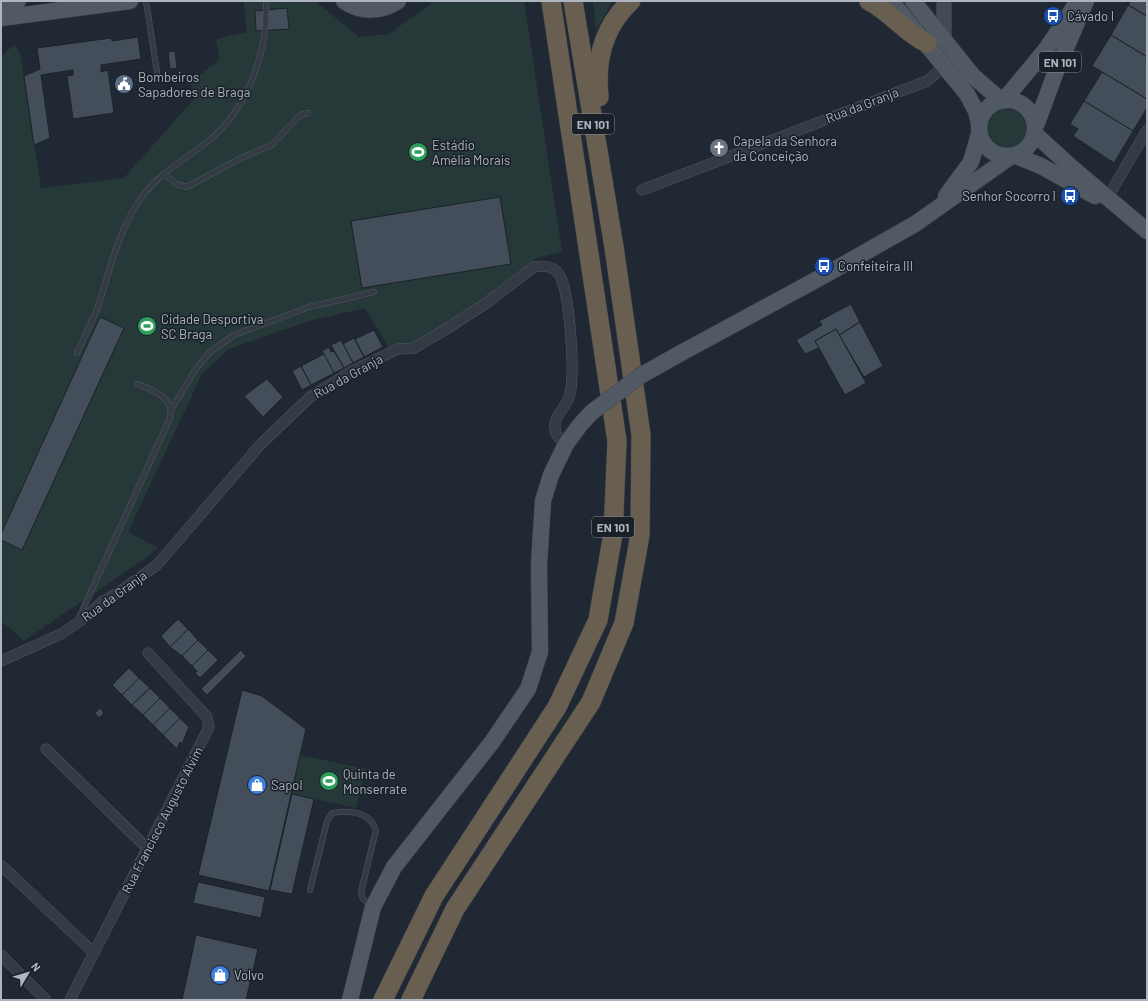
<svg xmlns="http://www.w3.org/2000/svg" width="1148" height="1001" font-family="Barlow,sans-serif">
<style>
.green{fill:#263838}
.building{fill:#444e5a;stroke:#1b222a}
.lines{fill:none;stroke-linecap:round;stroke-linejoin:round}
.lane-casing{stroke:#515862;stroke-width:6}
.street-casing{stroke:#515862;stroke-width:11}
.secondary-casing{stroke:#515862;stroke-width:15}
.primary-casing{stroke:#3d444d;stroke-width:17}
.highway-casing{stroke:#3e454e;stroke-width:20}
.lane{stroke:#343b44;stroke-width:5}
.street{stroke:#343b44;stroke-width:10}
.secondary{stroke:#424a56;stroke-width:14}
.primary{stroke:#515a64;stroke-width:16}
.highway{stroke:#695f51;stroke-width:19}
.primary-bridge-casing{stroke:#3d444d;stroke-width:17;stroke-linecap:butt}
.primary-bridge{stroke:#515a64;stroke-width:16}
.labels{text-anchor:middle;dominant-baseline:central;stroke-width:3;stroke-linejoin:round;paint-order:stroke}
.shield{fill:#192028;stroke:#818893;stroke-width:1}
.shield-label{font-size:12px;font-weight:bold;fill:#adb5c1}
.poi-label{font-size:13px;fill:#adb5c1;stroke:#192028;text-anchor:start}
.street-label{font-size:13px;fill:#adb5c1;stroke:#192028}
</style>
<rect width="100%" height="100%" fill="#202933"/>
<g class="green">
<path d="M247,1h68l44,36 30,-3 45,-33h90l38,251 -26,6 -39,34 -84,52 -23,6 -25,-42 -56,13 -80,28 -27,25 -74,158 30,16c-43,33 -89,61 -134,93l-23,-20v-565l13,-11 6,8 21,135 83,-10 70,-79 -3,-17 29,-23 -4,-20 31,-7 -3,-30z"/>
<path d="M593,1h20l-17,29z"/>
<circle cx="1006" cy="130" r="21"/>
<path d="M300,755l66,14 -10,39 -64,-14z"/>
</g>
<g class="building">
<path d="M1131,1h16v15l-19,-11z"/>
<path d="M1128,5l19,11v41l-36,-22z"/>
<path d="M287,8l2,21 -33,2 -1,-20z"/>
<path d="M1111,35l36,22v42l-55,-33z"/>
<path d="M138,37l3,22 -40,6v7l7,-2 6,43 -41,6 -6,-43 6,-1v-5l-32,5 9,63 -16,7 -10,-69 16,-7 -3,-21 74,-10 1,3z"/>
<path d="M175,51l2,17 -7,1 -2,-17z"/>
<path d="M1102,72l45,27v9l-14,23 -49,-30z"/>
<path d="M1084,101l49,30 -19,32 -41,-27 5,-7 -8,-5z"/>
<path d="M500,197l11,67 -149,24 -11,-67z"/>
<path d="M851,304l9,18 -21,13 -3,-6 -21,12 4,7 -14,6 -9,-14 26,-15 -3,-4z"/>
<path d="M100,317l24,11 -102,222 -21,-10v-6z"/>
<path d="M860,322l23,44 -19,11 -25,-42z"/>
<path d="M836,329l30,54 -21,12 -30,-54z"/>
<path d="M374,330l9,17 -19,10 -9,-18z"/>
<path d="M354,338l10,19 -11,6 -10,-19z"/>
<path d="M341,340l12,23 -9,5 -13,-23z"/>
<path d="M329,347l2,5 3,-1 10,17 -10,5 -12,-22z"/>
<path d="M324,354l10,19 -23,12 -10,-19z"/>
<path d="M301,366l10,19 -9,5 -10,-19z"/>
<path d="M267,379l16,18 -20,20 -19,-21z"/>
<path d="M178,619l10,10 -18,18 -9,-11z"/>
<path d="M188,629l10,11 -16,16 -12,-9z"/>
<path d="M198,640l10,10 -16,16 -10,-10z"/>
<path d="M208,650l10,10 -17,17h-2l-4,-4 2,-2 -5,-5z"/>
<path d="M241,650l5,6 -39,39 -6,-6z"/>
<path d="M129,668l10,10 -17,17 -10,-10z"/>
<path d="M139,678l11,10 -18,17 -10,-10z"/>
<path d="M150,688l10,10 -17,17 -11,-10z"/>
<path d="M242,690l20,6 44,33 -37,162 -71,-16z"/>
<path d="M160,698l10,10 -17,17 -10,-10z"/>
<path d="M100,708l4,5 -5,5 -4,-5z"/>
<path d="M170,708l10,10 -17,17 -10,-10z"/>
<path d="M180,718l9,9 -7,17 -2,-2 -3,7 -14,-14z"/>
<path d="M292,794l22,5 -22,95 -22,-4z"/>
<path d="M198,882l67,15 -4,21 -68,-15z"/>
<path d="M196,935l62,14 -12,51h-64z"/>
</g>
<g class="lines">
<g class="lane-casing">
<g id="lane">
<path d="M146,1l11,71"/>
<path d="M164,174l12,10 11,3 54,-29 31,-13 28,-30 8,-2"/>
<path d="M77,353c6,-14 13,-27 19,-41 14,-40 22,-84 48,-118 17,-22 42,-35 63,-52 41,-33 61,-89 59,-141"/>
<path d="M171,410l24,-40 15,-18 24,-17 75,-28 65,-15"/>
<path d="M78,620l92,-202c3,-22 -16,-27 -32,-34"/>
<path d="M310,890l17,-69 5,-8c18,-3 37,-2 44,17l-15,62 2,7 9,7"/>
</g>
</g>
<g class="street-casing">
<g id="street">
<path d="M642,190l285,-109 18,-15"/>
<path d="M1108,197l39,-67"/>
<path d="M1,661l60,-27 22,-15 19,-17 17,-10 38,-27 103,-120 50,-48 44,-27 44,-21 16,-1 29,-17 42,-27 49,-37c10,-2 21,-1 26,9 10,19 15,97 10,118 -2,11 -14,20 -15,30 -1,9 3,14 11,20"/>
<path d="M46,749l102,100"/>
<path d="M1,865l93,88"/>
<path d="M1,955l45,45"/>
<path d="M70,1000l139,-273 -2,-10 -59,-64"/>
</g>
</g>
<g class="secondary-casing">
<path id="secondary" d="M944,1v37"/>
</g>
<g class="primary-casing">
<g id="primary">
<path d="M344,1c17,12 37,11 54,0"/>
<path d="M891,1l76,93 9,17 3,13"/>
<path d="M913,1l60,75 29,25"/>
<path d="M1,4l17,-3"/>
<path d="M1,18l129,-17"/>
<circle cx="1007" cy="128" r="28"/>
<path d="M1004,100l43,-52 31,-47"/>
<path d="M1037,123l18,-49 31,-73"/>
<path d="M1035,134l35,32 77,65"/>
<path d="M1016,156l25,10 54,30"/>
<path d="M946,196l25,-34 8,-28"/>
<path d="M681,353l144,-78 90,-51 95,-67"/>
<path d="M350,1000l23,-93 21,-40 98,-125 36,-53 12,-37 -1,-88 4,-63 8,-26 15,-31 14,-19 12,-13"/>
</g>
</g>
<g class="highway-casing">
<g id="highway">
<path d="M869,1c22,11 36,32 58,42"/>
<path d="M599,97c-4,-37 4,-70 32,-96"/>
<path d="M383,1000l51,-104 123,-189 41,-87 15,-86 4,-93 -66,-440"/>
<path d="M411,1000l44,-91 136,-207 33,-79 16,-88 1,-100 -27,-188 -41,-246"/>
</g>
</g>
<use href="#lane" class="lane"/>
<use href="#street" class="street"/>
<use href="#secondary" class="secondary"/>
<use href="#primary" class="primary"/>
<use href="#highway" class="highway"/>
<g class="primary-bridge-casing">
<path id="primary-bridge" d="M592,412l48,-36 41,-23"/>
</g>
<use href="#primary-bridge" class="primary-bridge"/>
</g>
<defs>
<g id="bus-disc" transform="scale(1)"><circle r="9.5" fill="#1a4fb4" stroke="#192028"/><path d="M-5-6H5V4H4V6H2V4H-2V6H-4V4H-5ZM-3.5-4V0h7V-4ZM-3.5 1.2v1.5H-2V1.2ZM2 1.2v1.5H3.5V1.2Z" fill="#fff"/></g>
<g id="civic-disc" transform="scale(1)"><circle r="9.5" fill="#5c6f8a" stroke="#192028"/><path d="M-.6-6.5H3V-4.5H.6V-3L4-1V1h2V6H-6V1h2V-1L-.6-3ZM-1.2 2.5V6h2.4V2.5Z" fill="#fff"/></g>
<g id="church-disc" transform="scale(1)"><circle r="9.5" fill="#6b7280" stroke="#192028"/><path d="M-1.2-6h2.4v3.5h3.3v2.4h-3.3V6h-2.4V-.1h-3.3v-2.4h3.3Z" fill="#fff"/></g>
<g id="stadium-disc" transform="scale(1)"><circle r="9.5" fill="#2e9e5b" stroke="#192028"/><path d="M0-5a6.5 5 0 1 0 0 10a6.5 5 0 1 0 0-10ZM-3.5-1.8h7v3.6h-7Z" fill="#fff"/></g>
<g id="shop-disc" transform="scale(1)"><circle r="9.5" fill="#3f7fe0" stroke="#192028"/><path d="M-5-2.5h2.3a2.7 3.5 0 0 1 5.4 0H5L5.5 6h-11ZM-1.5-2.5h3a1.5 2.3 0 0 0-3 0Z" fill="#fff"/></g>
</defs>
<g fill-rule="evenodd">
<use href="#bus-disc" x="1053" y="16"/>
<use href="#civic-disc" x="124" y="84"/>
<use href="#church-disc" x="719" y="148"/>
<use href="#stadium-disc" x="418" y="152"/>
<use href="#bus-disc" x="1070" y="196"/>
<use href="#bus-disc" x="824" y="266"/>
<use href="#stadium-disc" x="147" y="326"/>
<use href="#stadium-disc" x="329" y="781"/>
<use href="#shop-disc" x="257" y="785"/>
<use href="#shop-disc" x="220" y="975"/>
</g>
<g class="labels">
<g class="shield">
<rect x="1039" y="52" width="42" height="20" rx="3"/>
<rect x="572" y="114" width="42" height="20" rx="3"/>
<rect x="592" y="517" width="42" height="20" rx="3"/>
</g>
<g class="shield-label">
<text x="1060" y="62">EN 101</text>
<text x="593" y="124">EN 101</text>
<text x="613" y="527">EN 101</text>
</g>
<g class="poi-label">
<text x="1067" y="16">Cávado I</text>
<text x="138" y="77">Bombeiros<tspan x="138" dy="15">Sapadores de Braga</tspan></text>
<text x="733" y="141">Capela da Senhora<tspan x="733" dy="15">da Conceição</tspan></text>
<text x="432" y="145">Estádio<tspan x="432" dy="15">Amélia Morais</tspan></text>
<text x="1056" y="196" text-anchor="end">Senhor Socorro I</text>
<text x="838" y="266">Confeiteira III</text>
<text x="161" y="319">Cidade Desportiva<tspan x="161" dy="15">SC Braga</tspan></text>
<text x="343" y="774">Quinta de<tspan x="343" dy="15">Monserrate</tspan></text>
<text x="271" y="785">Sapol</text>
<text x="234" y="975">Volvo</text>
</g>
<g class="street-label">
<text transform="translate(862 105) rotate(-21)">Rua da Granja</text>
<text transform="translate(348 376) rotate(-29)">Rua da Granja</text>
<text transform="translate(114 596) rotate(-36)">Rua da Granja</text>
<text transform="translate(162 820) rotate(-63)">Rua Francisco Augusto Alvim</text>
</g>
</g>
<rect width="1148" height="1001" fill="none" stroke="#adb5c1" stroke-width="4"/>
<g transform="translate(28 973) rotate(52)" stroke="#192028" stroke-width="3" paint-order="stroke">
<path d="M0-3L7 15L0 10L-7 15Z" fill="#adb5c1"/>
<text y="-6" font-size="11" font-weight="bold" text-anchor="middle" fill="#adb5c1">N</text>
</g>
</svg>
